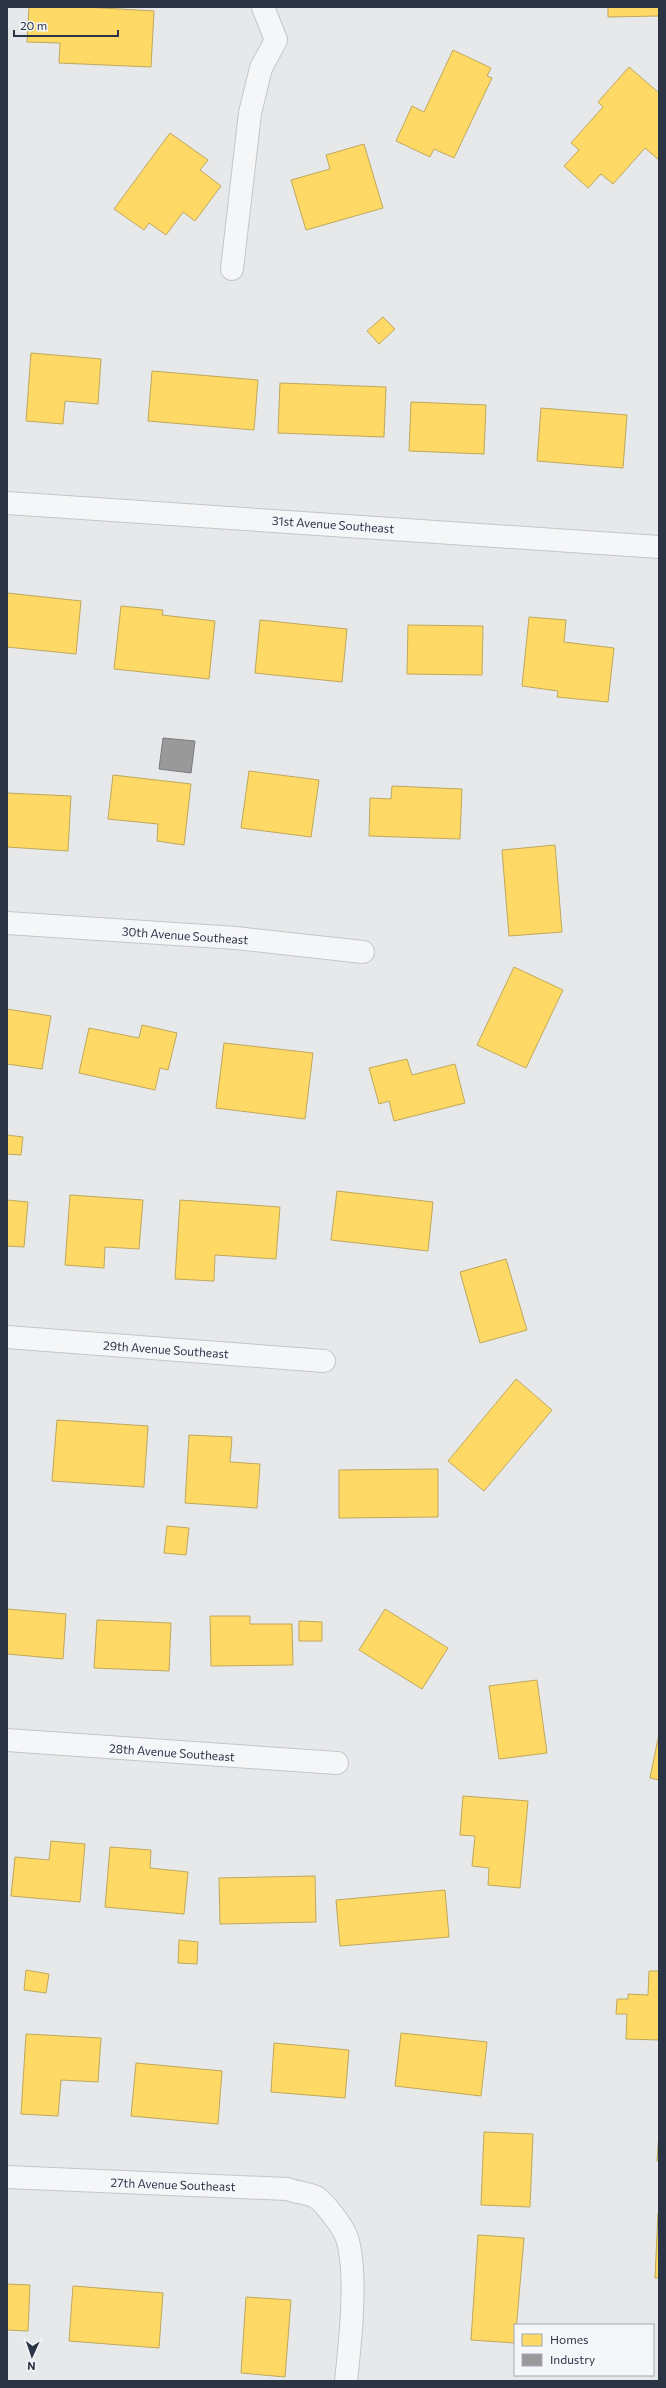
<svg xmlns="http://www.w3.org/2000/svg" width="666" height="2388" font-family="Commissioner,sans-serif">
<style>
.homes{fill:#ffd966;stroke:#bfa85c}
.industry{fill:#999;stroke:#787b80}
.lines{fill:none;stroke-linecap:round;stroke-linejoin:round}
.minor-casing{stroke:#c4c6c8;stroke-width:24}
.minor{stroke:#f5f6f7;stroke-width:22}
.labels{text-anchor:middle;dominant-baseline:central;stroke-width:4;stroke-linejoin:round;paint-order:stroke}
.street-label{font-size:12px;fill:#2b3445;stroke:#f4f6f9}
</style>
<rect width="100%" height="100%" fill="#e6e8ea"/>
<g class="homes">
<path d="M29,7h56l69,4 -3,56 -92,-4 1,-20 -33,-1z"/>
<path d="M608,7h51v9l-51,1z"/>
<path d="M453,50l38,18 -4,8 5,2 -38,80 -20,-9 -4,8 -34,-16 16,-35 12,6z"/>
<path d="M629,67l30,26v67l-14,-12 -32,36 -12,-10 -13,14 -24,-22 15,-16 -8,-7 32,-36 -5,-5z"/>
<path d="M170,133l38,27 -8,10 21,16 -26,35 -12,-9 -17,23 -17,-12 -5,7 -30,-21z"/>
<path d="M364,144l19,64 -77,22 -15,-50 39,-11 -4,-14z"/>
<path d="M383,317l12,12 -16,15 -12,-13z"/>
<path d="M31,353l70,6 -3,45 -33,-3 -2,23 -37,-3z"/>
<path d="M152,371l106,9 -4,50 -106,-9z"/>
<path d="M280,383l106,4 -2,50 -106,-4z"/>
<path d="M411,402l75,3 -2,49 -75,-3z"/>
<path d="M541,408l86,7 -4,53 -86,-7z"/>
<path d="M7,593l74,8 -5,53 -69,-7z"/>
<path d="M121,606l42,4 -1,5 53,6 -6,58 -95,-10z"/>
<path d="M529,617l37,3 -2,22 50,6 -6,54 -51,-5 1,-6 -36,-5z"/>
<path d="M260,620l87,9 -5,53 -87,-9z"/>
<path d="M408,625l75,1 -1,49 -75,-1z"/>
<path d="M249,771l70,9 -8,57 -70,-9z"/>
<path d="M113,775l78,9 -7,61 -27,-4 1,-17 -50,-5z"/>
<path d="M392,786l70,3 -2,50 -91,-3 1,-38 21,1z"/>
<path d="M7,793l64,3 -3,55 -61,-4z"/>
<path d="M555,845l7,87 -53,4 -7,-86z"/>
<path d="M514,967l49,23 -37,78 -49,-23z"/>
<path d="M7,1009l44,7 -9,53 -35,-5z"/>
<path d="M142,1025l35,8 -9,37 -8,-2 -5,22 -76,-17 10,-45 50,10z"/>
<path d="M224,1043l89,10 -8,66 -89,-11z"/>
<path d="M407,1059l5,16 43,-11 10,39 -71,18 -5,-20 -10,3 -10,-36z"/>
<path d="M7,1135l16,2 -2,18 -14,-1z"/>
<path d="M337,1191l96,11 -5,49 -97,-11z"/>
<path d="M70,1195l73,5 -4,49 -34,-2 -1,21 -39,-3z"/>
<path d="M7,1200l21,2 -4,45 -17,-1z"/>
<path d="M180,1200l100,7 -4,52 -61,-4 -1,26 -39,-2z"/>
<path d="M506,1259l21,71 -47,13 -20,-71z"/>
<path d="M516,1379l36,31 -68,81 -36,-30z"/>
<path d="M57,1420l91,6 -4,61 -92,-6z"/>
<path d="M189,1435l43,2 -2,25 30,2 -3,44 -72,-5z"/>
<path d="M438,1469v48l-99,1v-48z"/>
<path d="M167,1526l22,2 -3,27 -22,-2z"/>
<path d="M7,1609l59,5 -3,45 -56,-5z"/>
<path d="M385,1609l63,39 -26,41 -63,-39z"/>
<path d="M210,1616h40v8h42l1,41 -82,1z"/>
<path d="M97,1620l74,3 -2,48 -75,-3z"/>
<path d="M299,1621l23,1v19h-23z"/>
<path d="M537,1680l10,73 -48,6 -10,-73z"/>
<path d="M659,1734v46l-9,-2z"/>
<path d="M463,1796l65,5 -8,87 -32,-3 1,-17 -17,-2 3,-30 -15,-1z"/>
<path d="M51,1841l34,3 -5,58 -69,-6 4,-39 34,3z"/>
<path d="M110,1847l41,3 -1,18 38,4 -4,42 -79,-7z"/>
<path d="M315,1876l1,46 -96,2 -1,-46z"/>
<path d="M445,1890l4,47 -109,9 -4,-46z"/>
<path d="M179,1940l19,2 -1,22 -19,-1z"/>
<path d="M26,1970l23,4 -3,19 -22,-3z"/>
<path d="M649,1971h10v69l-33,-1 1,-25h-11l1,-15h11v-5l20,1z"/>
<path d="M401,2033l86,9 -6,54 -86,-10z"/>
<path d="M26,2034l75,4 -3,44 -37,-2 -3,36 -37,-2z"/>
<path d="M274,2043l75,7 -4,48 -74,-6z"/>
<path d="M136,2063l86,8 -4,53 -87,-8z"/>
<path d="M484,2132l49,2 -3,73 -49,-2z"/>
<path d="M659,2133v28h-2z"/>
<path d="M658,2213h1v65h-4z"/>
<path d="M478,2235l46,3 -9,105 -44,-3z"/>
<path d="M7,2284l23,1 -2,46 -21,-1z"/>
<path d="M73,2286l90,7 -4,55 -90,-7z"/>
<path d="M246,2297l45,3 -6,77 -44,-4z"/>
</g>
<path class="industry" d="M163,738l32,3 -4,32 -32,-4z"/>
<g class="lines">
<g class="minor-casing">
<g id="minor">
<path d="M232,269l18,-156 11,-45 15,-28 -13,-33"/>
<path d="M7,503l652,44"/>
<path d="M7,923l229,15 127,14"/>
<path d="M7,1337l317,24"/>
<path d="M7,1740l330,23"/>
<path d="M7,2177l280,12c8,3 21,4 29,8 9,6 28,31 31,41 11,36 3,106 -1,143"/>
</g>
</g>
<use href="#minor" class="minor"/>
</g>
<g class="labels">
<g class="street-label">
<text transform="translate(333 524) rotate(4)">31st Avenue Southeast</text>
<text transform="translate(185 935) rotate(4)">30th Avenue Southeast</text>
<text transform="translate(166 1349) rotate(4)">29th Avenue Southeast</text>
<text transform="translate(172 1752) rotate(4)">28th Avenue Southeast</text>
<text transform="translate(173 2184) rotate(2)">27th Avenue Southeast</text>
</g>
</g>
<rect width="666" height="2388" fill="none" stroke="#2b3445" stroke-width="16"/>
<rect x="514" y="2324" width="140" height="52" fill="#f4f6f9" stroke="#a4a8b1"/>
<rect x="522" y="2334" width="20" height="12" fill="#ffd966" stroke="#a4a8b1"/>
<text x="550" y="2344" font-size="12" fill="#2b3445">Homes</text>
<rect x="522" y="2354" width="20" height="12" fill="#999999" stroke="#a4a8b1"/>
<text x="550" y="2364" font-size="12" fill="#2b3445">Industry</text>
<g transform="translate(32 2356) rotate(183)" stroke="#f4f6f9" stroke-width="3" paint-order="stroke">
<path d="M0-3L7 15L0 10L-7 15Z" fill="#2b3445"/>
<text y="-6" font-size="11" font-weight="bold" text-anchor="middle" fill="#2b3445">N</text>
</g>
<path d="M14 30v6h104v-6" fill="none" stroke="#2b3445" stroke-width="2"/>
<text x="20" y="30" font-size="12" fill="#2b3445" stroke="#f4f6f9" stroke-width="3" paint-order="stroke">20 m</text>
</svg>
